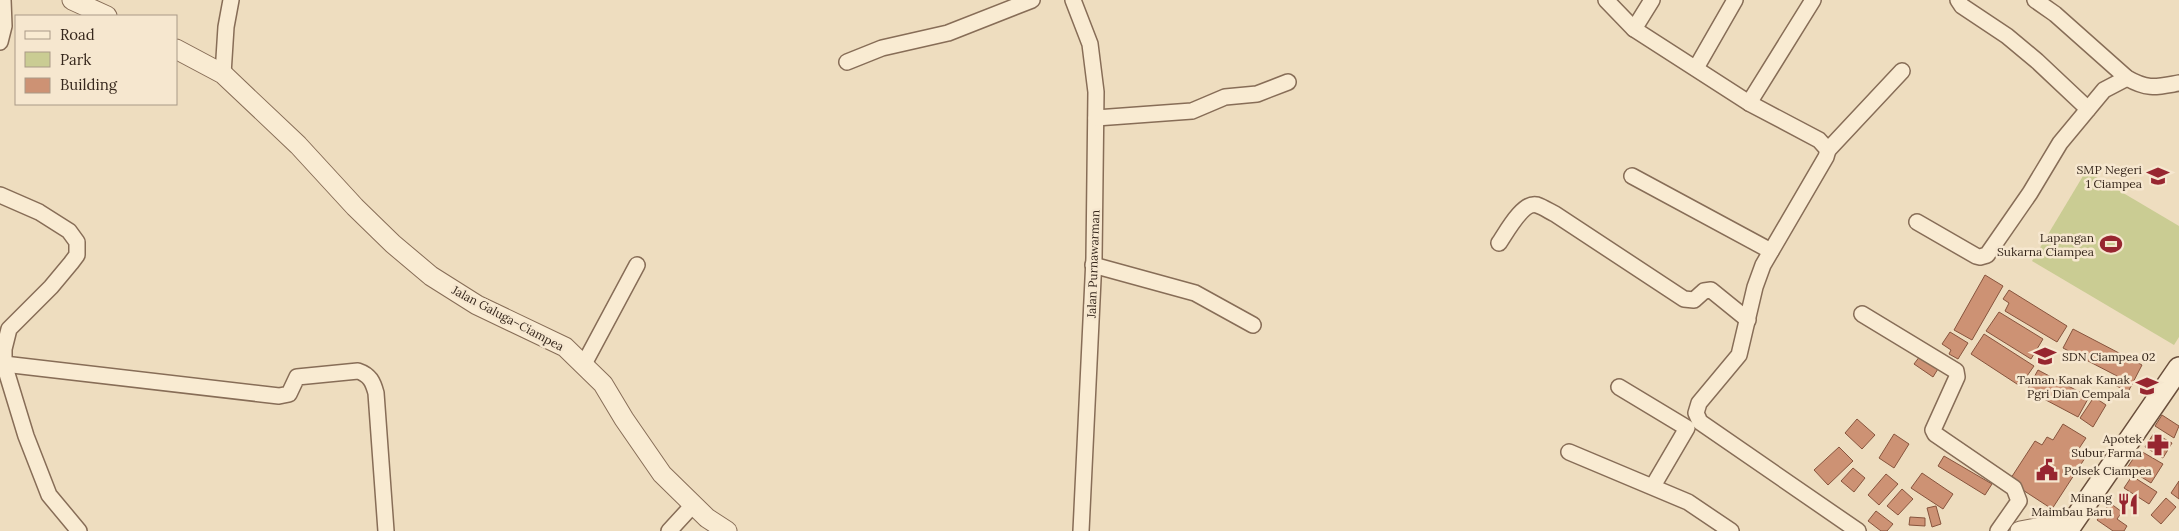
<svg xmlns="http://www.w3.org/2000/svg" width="2179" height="531" font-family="Lora,serif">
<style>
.green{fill:#cacc93}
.building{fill:#cd9274;stroke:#87543d}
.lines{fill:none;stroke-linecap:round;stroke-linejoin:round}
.minor-casing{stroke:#876d57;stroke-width:18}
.tertiary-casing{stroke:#876d57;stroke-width:21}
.secondary-casing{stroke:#694e3b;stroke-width:24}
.minor{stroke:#f9ebd2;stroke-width:15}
.tertiary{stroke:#f9ebd2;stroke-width:19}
.secondary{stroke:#f9ebd2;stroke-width:21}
.labels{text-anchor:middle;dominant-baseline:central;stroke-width:5;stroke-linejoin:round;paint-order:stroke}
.poi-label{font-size:12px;fill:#36271c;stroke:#f6e7cf;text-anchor:end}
.street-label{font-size:12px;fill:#36271c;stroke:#f6e7cf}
</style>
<rect width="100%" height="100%" fill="#eeddbf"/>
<path class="green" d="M2086,171l93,55v111l-5,8 -142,-84z"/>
<g class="building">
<path d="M1985,275l18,11 -31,54 -18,-10z"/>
<path d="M2009,290l58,36 -10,16 -52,-31 4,-8 -6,-4z"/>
<path d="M1999,312l44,27 -12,20 -45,-28z"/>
<path d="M2073,329l69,36 -14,27 -15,-8 4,-8 -54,-28z"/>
<path d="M1950,332l18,11 -10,16 -9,-5 2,-4 -9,-6z"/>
<path d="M1984,334l50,32 -14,20 -49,-32z"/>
<path d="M1923,352l18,12 -8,13 -19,-13z"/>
<path d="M2038,370l51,27 -11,20 -51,-27z"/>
<path d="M2094,397l12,8 -13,22 -13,-9z"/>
<path d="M2162,415l17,11 -5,12 -19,-12z"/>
<path d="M1857,419l18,16 -13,14 -17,-16z"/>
<path d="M2063,424l23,14 -10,15 9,5 -33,51 -43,-28 26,-40 7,4 5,-8 6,3z"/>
<path d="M2154,433l18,10 -9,15 -18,-11z"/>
<path d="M1894,434l15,10 -15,24 -15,-10z"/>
<path d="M1839,447l14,14 -25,24 -14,-15z"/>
<path d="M2139,450l24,14 -12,19 -24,-15z"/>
<path d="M1944,456l48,28 -7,11 -47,-29z"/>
<path d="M1853,468l12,10 -11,14 -13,-11z"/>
<path d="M1922,473l31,21 -10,15 -32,-21z"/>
<path d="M1886,474l12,10 -19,21 -11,-10z"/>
<path d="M2132,476l25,16 -8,12 -25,-16z"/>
<path d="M2179,481v18l-8,-6z"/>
<path d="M1902,489l11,10 -15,16 -11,-9z"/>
<path d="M2166,498l10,9 -15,17 -10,-9z"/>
<path d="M2110,503l12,9 -5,7 10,7 -3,5h-11l-16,-11z"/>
<path d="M1936,506l5,18 -9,3 -5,-19z"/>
<path d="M1876,511l17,13 -6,7h-6l-13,-10z"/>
<path d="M1910,517l15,1v8l-16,-1z"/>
</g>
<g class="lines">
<g class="minor-casing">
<g id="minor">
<path d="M1073,0l17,44 6,48 -2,166 -13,273"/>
<path d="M1606,0l28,29 115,74 70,37 9,10 -2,7 -63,108 -8,22 -16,68 -40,48 -3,10 4,9 158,109"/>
<path d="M1958,0l4,6 45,30 30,25 51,48"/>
<path d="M2035,0l20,14 72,64c21,12 29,9 52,5"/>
<path d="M1634,29l18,-29"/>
<path d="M0,42l4,-16 -1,-26"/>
<path d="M847,62l35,-14 66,-15 84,-33"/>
<path d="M1696,68l39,-68"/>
<path d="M223,74l3,-47 5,-27"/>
<path d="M1749,103l64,-103"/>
<path d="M1096,118l96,-7 33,-14 32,-3 31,-12"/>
<path d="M1828,150l74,-79"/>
<path d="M1632,176l139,75"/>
<path d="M0,195l39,17 30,19 8,11v13l-6,8 -20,24 -42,42 -5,20v15l22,72 23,59 30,36"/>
<path d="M1917,222l59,34 4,1 7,-2 43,-62 30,-50 44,-53 23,-12"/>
<path d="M1499,243c7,-10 24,-42 38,-38 6,2 12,6 18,9l129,85 10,1 10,-9 7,-1 37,30"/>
<path d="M1093,265l102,28 58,32"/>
<path d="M1862,314l94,57 1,6 -24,53 2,4 79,54 5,13 -21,30"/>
<path d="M4,364l275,32 10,-2 8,-17 61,-6c12,4 15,11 18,22l10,138"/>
<path d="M584,364l53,-99"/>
<path d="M1619,387l68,41 -34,58"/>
<path d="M1569,452l119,50 43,29"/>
<path d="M669,531l24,-26"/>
</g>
</g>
<g class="tertiary-casing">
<g id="tertiary">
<path d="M72,0l35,16"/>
<path d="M176,49l47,25 75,71 57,62 38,37 38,32 46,29 88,42 38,37 21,35 38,55 45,44 20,13"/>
<path d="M2020,531l54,-10"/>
</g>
</g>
<g class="secondary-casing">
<path id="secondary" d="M2067,531l112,-163"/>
</g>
<use href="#minor" class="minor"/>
<use href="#tertiary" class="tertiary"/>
<use href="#secondary" class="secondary"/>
</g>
<defs>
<g id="school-bare" transform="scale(1.725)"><path d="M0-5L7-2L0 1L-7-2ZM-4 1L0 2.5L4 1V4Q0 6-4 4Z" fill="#972630" stroke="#f6e7cf" stroke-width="2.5" paint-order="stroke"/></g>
<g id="stadium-bare" transform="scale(1.725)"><path d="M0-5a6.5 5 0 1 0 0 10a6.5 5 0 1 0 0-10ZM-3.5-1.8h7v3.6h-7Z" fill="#972630" stroke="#f6e7cf" stroke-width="2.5" paint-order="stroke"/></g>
<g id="pharmacy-bare" transform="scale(1.725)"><path d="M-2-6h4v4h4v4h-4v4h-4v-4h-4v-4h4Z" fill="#972630" stroke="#f6e7cf" stroke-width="2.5" paint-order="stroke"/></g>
<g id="civic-bare" transform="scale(1.725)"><path d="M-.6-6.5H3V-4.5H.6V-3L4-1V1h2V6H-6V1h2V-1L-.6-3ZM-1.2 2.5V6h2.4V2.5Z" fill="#972630" stroke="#f6e7cf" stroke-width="2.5" paint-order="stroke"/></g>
<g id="restaurant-bare" transform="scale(1.725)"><path d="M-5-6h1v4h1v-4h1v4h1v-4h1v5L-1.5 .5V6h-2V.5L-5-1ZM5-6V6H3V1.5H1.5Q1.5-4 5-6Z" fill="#972630" stroke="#f6e7cf" stroke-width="2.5" paint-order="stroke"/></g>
</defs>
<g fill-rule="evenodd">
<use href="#school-bare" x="2158" y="176"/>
<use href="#stadium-bare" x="2111" y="244"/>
<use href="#school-bare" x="2045" y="356"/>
<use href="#school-bare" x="2147" y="386"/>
<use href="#pharmacy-bare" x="2158" y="445"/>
<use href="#civic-bare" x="2047" y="470"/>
<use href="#restaurant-bare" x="2128" y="504"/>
</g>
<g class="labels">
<g class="poi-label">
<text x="2142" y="169">SMP Negeri<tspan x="2142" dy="14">1 Ciampea</tspan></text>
<text x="2094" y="237">Lapangan<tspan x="2094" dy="14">Sukarna Ciampea</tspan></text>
<text x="2062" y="356" text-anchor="start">SDN Ciampea 02</text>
<text x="2130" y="379">Taman Kanak Kanak<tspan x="2130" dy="14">Pgri Dian Cempala</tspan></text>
<text x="2142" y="438">Apotek<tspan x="2142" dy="14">Subur Farma</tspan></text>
<text x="2064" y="470" text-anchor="start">Polsek Ciampea</text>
<text x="2112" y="497">Minang<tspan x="2112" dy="14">Maimbau Baru</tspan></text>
</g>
<g class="street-label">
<text transform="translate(1093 264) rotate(-88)">Jalan Purnawarman</text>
<text transform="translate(508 318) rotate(28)">Jalan Galuga–Ciampea</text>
</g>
</g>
<rect x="15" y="15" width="162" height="90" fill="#f6e7cf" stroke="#a99a87"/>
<rect x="25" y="31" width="25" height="8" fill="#f9ebd2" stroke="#a99a87"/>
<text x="60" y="40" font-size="15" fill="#36271c">Road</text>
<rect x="25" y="52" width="25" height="15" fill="#cacc93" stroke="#a99a87"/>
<text x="60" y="65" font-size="15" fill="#36271c">Park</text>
<rect x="25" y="78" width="25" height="15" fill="#cd9274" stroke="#a99a87"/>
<text x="60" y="90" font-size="15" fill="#36271c">Building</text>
</svg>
